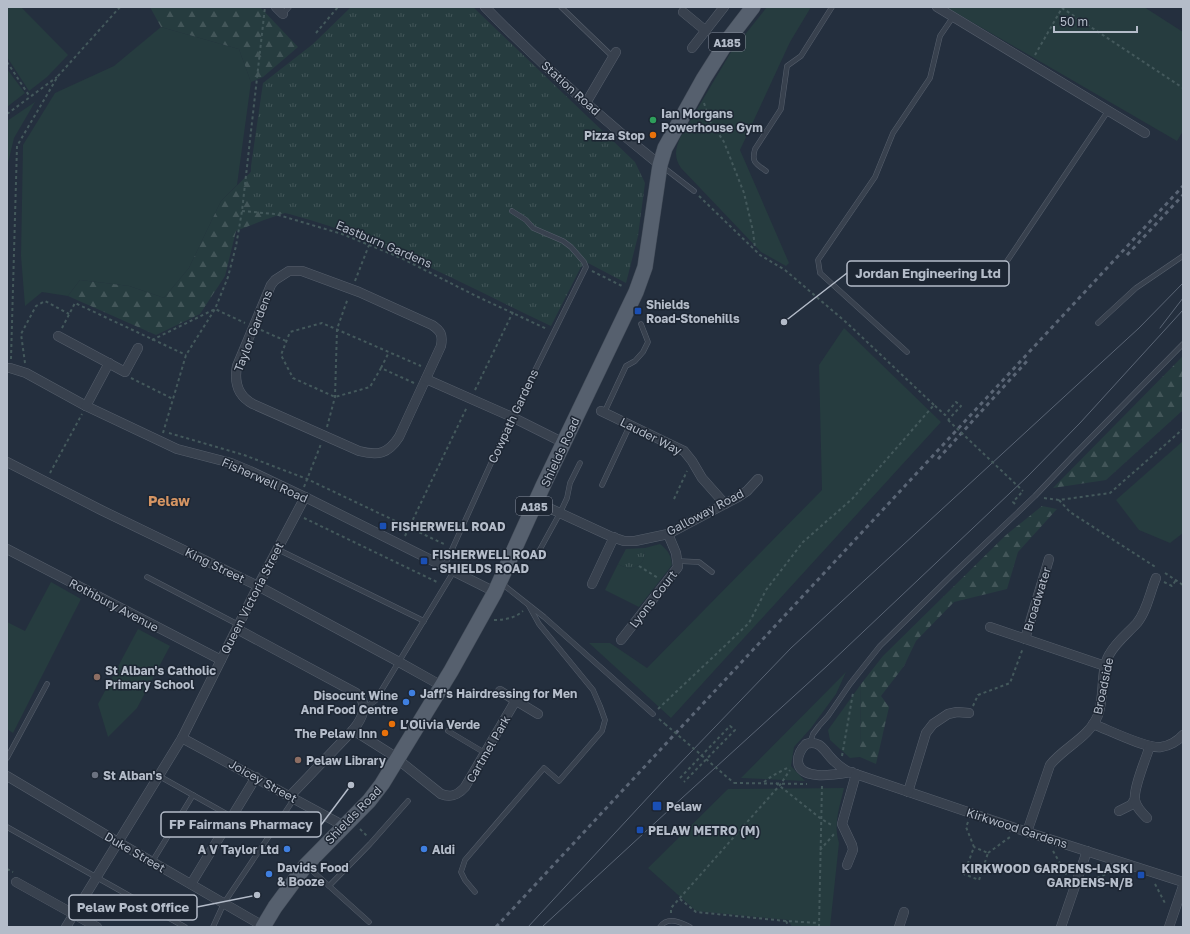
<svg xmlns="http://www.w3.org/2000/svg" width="1190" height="934" font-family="'Golos Text',sans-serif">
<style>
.green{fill:#263c3f}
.forest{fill:url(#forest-firs)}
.park{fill:url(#park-tufts)}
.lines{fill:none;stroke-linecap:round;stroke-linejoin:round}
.service-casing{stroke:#565f6c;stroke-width:5.5}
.minor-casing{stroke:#565f6c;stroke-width:10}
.primary-casing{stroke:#414a57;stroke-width:16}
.path{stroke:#44595c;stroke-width:2;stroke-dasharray:3 3;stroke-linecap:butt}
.service{stroke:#38414e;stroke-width:4.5}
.minor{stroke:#38414e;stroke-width:9}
.primary{stroke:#56606e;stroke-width:15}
.tram{stroke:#5a6575;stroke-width:1}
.rail{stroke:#5a6575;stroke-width:3;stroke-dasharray:4 4;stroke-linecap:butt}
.path-bridge{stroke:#44595c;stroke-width:2;stroke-dasharray:3 3;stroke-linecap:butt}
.leisure-dot{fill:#2e9e5b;stroke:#1d2633;stroke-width:1.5}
.food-dot{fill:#e8710a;stroke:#1d2633;stroke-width:1.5}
.transit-dot{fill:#1a4fb4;stroke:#1d2633;stroke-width:1.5}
.education-dot{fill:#8d6e63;stroke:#1d2633;stroke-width:1.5}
.shop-dot{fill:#3f7fe0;stroke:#1d2633;stroke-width:1.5}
.worship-dot{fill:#6b7280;stroke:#1d2633;stroke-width:1.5}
.labels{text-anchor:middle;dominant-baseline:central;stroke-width:3;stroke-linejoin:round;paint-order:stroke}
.shield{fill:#1d2633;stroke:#878f9c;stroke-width:1}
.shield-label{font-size:11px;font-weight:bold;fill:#b4bcc9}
.street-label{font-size:12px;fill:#b4bcc9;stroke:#1d2633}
.poi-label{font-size:12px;font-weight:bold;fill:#b4bcc9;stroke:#1d2633;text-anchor:start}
.quarter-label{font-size:14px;font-weight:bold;fill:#d59563;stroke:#1d2633}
.leader{fill:none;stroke:#b4bcc9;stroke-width:1.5}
.callout-dot{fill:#b4bcc9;stroke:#1d2633;stroke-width:1.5}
.callout{fill:#1d2633;stroke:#b4bcc9;stroke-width:1.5}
.callout-label{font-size:13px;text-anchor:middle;font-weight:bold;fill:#b4bcc9}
</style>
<defs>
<pattern id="forest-firs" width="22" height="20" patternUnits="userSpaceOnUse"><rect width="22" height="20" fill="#263c3f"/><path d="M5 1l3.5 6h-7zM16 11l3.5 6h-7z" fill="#435659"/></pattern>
<pattern id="park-tufts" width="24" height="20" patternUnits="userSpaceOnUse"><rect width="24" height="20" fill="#263c3f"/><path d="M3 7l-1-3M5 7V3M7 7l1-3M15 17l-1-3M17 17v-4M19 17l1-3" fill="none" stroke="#435659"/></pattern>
</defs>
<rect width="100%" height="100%" fill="#242f3e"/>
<g class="green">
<path d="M7,7h14l47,48 -21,22 -18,14 -22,-34z"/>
<path d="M767,7h44l-21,35 -50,108 49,113 -3,3 -25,-14 -80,-84c-7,-11 -6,-18 -1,-30l51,-86z"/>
<path d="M946,7h198l39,25v99l-6,10z"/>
<path d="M161,27l78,22 12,33 -14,103 -16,16 -32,67 -25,30 -35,-12 -49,-6 -12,16 -26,-4 -17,14 -4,-50 2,-111 32,-52 59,-27z"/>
<path d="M7,69l18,24 -18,14z"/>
<path d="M35,102l-21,36 -6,25 -1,-1v-41z"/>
<path d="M844,328l97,94 -270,296 -82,-75h21l37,25 175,-178 -3,-125z"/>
<path d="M1183,441v92l-13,10 -31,-13 -23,-30z"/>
<path d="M660,544c8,6 11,11 12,21l-33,42 -34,-17 13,-26 11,5c13,-4 16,-8 16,-21z"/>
<path d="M51,582l30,17 -68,134 -6,-4v-107l18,9z"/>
<path d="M138,629l32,17 -33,62 -29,29 -10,-33z"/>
<path d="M846,672l-10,22 -25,34 -17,19 -3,19 14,15 -64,-3z"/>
<path d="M861,684l-1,73 -10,1 -20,-18 -2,-10z"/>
<path d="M844,788c-4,18 -11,36 -5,55l-9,84h-38l-4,-7 -92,-9 -48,-43 80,-79z"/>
</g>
<g class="forest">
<path d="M150,7h110l38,40 -35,30 -12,5 -12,-33 -78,-22z"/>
<path d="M258,165l42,43 -36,12 -28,11 -11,45 -25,38 -44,21 -88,-39 12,-16 49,6 35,12 25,-30 32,-67z"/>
<path d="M1183,356v54l-77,70 -53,8z"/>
<path d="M1042,506l15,3 -39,43 -11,37 -53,13 -38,39 -12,25 -23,30 8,11 -13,57 -16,-7 1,-73 22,-28 123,-121z"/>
</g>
<g class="park">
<path d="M351,7h122l162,155 10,21 -7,53 -12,47 -38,-20 -7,4 -30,59c-97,-46 -194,-101 -301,-121l1,-39 12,-83 50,-39z"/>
<path d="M645,548c0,13 -3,17 -16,21l-11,-5 8,-15z"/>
</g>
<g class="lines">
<g class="service-casing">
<g id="service">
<path d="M561,7l52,50"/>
<path d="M283,14l6,-7"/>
<path d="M663,167l31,24"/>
<path d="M766,171c-10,-7 -15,-9 -11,-22l26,-40 6,-43 14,-10 31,-49"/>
<path d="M993,282l115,-171"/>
<path d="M1098,323l38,-35 47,-32"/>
<path d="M907,352l-87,-79 -2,-13 57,-83 18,-44 37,-55 10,-42 13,-19"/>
<path d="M604,413l22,-47 9,-5 8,-9 5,-10 -7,-18"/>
<path d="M602,485l28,-60"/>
<path d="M277,549l147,72"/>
<path d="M538,553l22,-40 7,-15 3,-15 10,-20"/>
<path d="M677,561l22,1 13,10"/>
<path d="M444,567l68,-150 74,-150 -2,-5 -13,-15 -8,-6 -30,-13 -7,-8 -14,-9"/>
<path d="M147,577l92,48"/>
<path d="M501,583l43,34 109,97"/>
<path d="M364,708l11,-7 79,-130"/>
<path d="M448,731l37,22"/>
<path d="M810,743l3,-9 6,-8 9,-10 22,-32 30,-38 72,-71 83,-79 37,-39 111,-113"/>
<path d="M7,758l40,-74"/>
<path d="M159,776l73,41"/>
<path d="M7,827l178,100"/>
<path d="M152,862l41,-67"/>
<path d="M308,867l61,55"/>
<path d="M329,886l41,-42 38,-43"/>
<path d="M475,892l-10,-12 -4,-8 4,-12 79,-92 15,13 43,-50 3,-11 -5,-14 -7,-16 -54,-66 -10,-18"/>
<path d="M213,927l11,-24 70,-104"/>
<path d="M660,927c8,-11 20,-5 30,0"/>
</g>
</g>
<g class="minor-casing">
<g id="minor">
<path d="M276,7l7,7"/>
<path d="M485,7c55,56 113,109 175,158"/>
<path d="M937,7l208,126"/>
<path d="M683,12l23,19"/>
<path d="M692,48l32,-41"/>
<path d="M586,103l30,-51"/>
<path d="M289,271h13l57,21 73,33c9,6 11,10 9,21l-42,91c-11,17 -21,19 -40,14l-106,-47c-15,-8 -19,-22 -16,-38l34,-81 4,-5z"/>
<path d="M58,336l67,36 13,-24"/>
<path d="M7,368h3l16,5 60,33 91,43 54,14 19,8 55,26 190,95"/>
<path d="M426,379l86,38 52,26"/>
<path d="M86,406l23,-43"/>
<path d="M601,411l83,40 8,10 10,17 23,26"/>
<path d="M7,462l94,48 157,76 141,76 43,24"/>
<path d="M536,502l76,35 12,4h11l33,-7 70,-37 9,-6 11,-12"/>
<path d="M7,549l214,111"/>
<path d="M592,584l22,-47"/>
<path d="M990,627l115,39"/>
<path d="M237,629l119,64c14,11 6,26 -3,37l-63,66"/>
<path d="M1025,639l24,-80"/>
<path d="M621,640l57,-73 -2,-14 -8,-19"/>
<path d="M500,691l38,23"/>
<path d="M1093,724c16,6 53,25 68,23 8,-1 17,-6 22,-12"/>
<path d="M353,730l38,24 50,40c10,4 17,1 24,-7l51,-87"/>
<path d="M182,738l162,88"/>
<path d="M852,772c-14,2 -53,10 -54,-11 0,-7 4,-13 8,-17 15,-5 19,9 28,17 4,4 8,7 13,10l180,61 156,50"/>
<path d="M7,776l111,66 145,84"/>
<path d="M908,792l18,-59 7,-9 15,-10 9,-2 12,1"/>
<path d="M1119,811l12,-6 4,-6"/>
<path d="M1147,818c-5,-5 -11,-11 -12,-18 -2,-11 11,-42 15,-54"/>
<path d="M1027,832l23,-67c15,-19 39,-27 48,-50 7,-19 2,-44 11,-60 7,-13 18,-21 28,-32 10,-12 13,-31 19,-45"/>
<path d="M847,865l6,-15 -1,-5 -10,-21 14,-50"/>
<path d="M16,882l81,45"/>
<path d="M191,884l65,-107"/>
<path d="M66,927l116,-189 76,-152 47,-89"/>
<path d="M899,927l5,-15"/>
<path d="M1061,927l26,-76"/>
<path d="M1169,927l14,-41"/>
</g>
</g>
<g class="primary-casing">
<path id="primary" d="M263,927l12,-20 31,-42 63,-64 13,-17 69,-113 44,-79 47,-104 94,-196 9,-25 15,-102 5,-17 39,-70 26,-41 23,-30"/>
</g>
<g class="path">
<path d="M316,33l22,-26"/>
<path d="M1035,55l27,-47 121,80"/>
<path d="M7,62l23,35"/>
<path d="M704,103l6,18 14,21 20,51 9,38 2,17"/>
<path d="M7,114l50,-37"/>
<path d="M699,196l61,59 25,15 62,53 87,82"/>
<path d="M242,211l33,3 67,20 59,24 75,38 71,33"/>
<path d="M592,271l32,16"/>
<path d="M355,281l14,-36"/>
<path d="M62,328l13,-25 111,52"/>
<path d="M261,330l25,11"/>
<path d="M152,340l63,-31 30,14"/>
<path d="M11,359l6,-213 41,-70 62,-69"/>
<path d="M25,363l-4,-29 15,-28 9,-5 24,13"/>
<path d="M381,368l8,-16"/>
<path d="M131,378l42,21"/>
<path d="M414,383l-33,-15 -11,19 -35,10 -42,-19 -12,-23 9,-23 32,-9 99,43"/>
<path d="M475,390l38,-78"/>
<path d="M327,427l8,-30 2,-68 11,-31"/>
<path d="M163,433l23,-78 29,-46 13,-32 8,-31 6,-35 23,-204"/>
<path d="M169,433l75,22 63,24 139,66"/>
<path d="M50,473l32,-59"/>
<path d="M304,487l17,-43"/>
<path d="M1044,498l15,2 51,-7 73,-64"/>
<path d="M674,499l13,-28"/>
<path d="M1059,500l11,12 87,56"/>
<path d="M1015,504l-2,-2 10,-11"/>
<path d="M304,518l135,65"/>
<path d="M405,536l62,-129"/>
<path d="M639,566l19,12"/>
<path d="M1165,573l18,12"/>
<path d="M1164,582l8,4 4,-6"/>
<path d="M494,620c11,0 21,-2 29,-9"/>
<path d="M973,706l5,-11 32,-12 13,-35"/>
<path d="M658,709l91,-86 17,-33 37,-48 49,-43 82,-94 11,10 11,-13 5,4 -13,14"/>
<path d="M659,719l6,5"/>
<path d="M842,756l11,-63"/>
<path d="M680,778l50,-52 5,4 -51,52"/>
<path d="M764,782l8,-6 17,-9"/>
<path d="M734,783l73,1"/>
<path d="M776,783l44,35 13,8"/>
<path d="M968,822l-2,5 8,20 -10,27 15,6 9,-27 -14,-6"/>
<path d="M360,829l8,8"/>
<path d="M820,850l15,-17"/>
<path d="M1053,851l15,26"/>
<path d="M988,853l22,-16"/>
<path d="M7,869l6,3"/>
<path d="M1086,883l29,-13"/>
<path d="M1155,884l11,21"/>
<path d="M680,899l16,13 90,9 33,2"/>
<path d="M671,913v-5l109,-123 10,-15"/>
<path d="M786,921l3,6"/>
<path d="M819,927l3,-142"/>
</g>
<use href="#service" class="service"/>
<use href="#minor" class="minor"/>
<use href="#primary" class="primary"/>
<g class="tram">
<path d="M1160,328l23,-30"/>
<path d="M528,927l136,-147 127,-132 348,-320 44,-45"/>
<path d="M542,927l140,-129 145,-132 201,-190 52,-53 103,-113"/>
</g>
<g class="rail">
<path d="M1127,255l56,-60"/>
<path d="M938,459l90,-99"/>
<path d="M496,927l687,-741"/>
</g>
<g class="path-bridge">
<path d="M948,420l75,71"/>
<path d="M665,724l69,59"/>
</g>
</g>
<circle class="leisure-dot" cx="653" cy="120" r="4"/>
<g class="food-dot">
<circle cx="653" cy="135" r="4"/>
<circle cx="392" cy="724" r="4"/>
<circle cx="385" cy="733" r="4"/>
</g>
<g class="transit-dot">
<rect x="634" y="307" width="8" height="8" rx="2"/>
<rect x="379" y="522" width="8" height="8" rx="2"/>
<rect x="420" y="557" width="8" height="8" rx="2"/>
<rect x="652" y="801" width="10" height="10" rx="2"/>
<rect x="636" y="826" width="8" height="8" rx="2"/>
<rect x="1137" y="871" width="8" height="8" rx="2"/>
</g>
<g class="education-dot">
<circle cx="97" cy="677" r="4"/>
<circle cx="298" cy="760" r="4"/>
</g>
<g class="shop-dot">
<circle cx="412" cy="693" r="4"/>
<circle cx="406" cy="702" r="4"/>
<circle cx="287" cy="849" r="4"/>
<circle cx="424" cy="849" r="4"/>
<circle cx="269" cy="874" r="4"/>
</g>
<circle class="worship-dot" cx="95" cy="775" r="4"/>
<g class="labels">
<g class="shield">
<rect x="709" y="33" width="36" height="18" rx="3"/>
<rect x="516" y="497" width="36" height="18" rx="3"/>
</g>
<g class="shield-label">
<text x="727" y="42">A185</text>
<text x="534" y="506">A185</text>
</g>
<g class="street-label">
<text transform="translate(571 88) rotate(42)">Station Road</text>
<text transform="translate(384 244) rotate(23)">Eastburn Gardens</text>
<text transform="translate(253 331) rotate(-69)">Taylor Gardens</text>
<text transform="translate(513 416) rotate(-65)">Cowpath Gardens</text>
<text transform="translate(651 436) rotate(27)">Lauder Way</text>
<text transform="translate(560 452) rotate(-65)">Shields Road</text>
<text transform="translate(265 480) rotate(24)">Fisherwell Road</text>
<text transform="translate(705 512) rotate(-28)">Galloway Road</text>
<text transform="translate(215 565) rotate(26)">King Street</text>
<text transform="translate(252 598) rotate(-63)">Queen Victoria Street</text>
<text transform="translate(653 599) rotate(-52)">Lyons Court</text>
<text transform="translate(1037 599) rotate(-73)">Broadwater</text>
<text transform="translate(114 605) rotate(28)">Rothbury Avenue</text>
<text transform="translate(1103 686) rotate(-78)">Broadside</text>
<text transform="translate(488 749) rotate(-60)">Cartmel Park</text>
<text transform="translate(263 781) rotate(29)">Joicey Street</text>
<text transform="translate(353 815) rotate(-46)">Shields Road</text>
<text transform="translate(1017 828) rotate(18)">Kirkwood Gardens</text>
<text transform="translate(135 852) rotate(30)">Duke Street</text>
</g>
<g class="poi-label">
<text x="661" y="113">Ian Morgans<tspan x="661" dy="14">Powerhouse Gym</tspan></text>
<text x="645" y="135" text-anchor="end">Pizza Stop</text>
<text x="646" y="304">Shields<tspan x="646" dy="14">Road-Stonehills</tspan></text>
<text x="391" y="526">FISHERWELL ROAD</text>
<text x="432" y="554">FISHERWELL ROAD<tspan x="432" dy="14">- SHIELDS ROAD</tspan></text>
<text x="105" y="670">St Alban's Catholic<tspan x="105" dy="14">Primary School</tspan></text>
<text x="420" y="693">Jaff's Hairdressing for Men</text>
<text x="398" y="695" text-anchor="end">Disocunt Wine<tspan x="398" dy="14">And Food Centre</tspan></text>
<text x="400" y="724">L’Olivia Verde</text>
<text x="377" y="733" text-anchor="end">The Pelaw Inn</text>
<text x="306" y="760">Pelaw Library</text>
<text x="103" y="775">St Alban's</text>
<text x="666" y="806">Pelaw</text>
<text x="648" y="830">PELAW METRO (M)</text>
<text x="279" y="849" text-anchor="end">A V Taylor Ltd</text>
<text x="432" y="849">Aldi</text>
<text x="277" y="867">Davids Food<tspan x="277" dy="14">&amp; Booze</tspan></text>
<text x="1133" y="868" text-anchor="end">KIRKWOOD GARDENS-LASKI<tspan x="1133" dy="14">GARDENS-N/B</tspan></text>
</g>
<g class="quarter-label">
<text x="169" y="500">Pelaw</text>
</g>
</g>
<path class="leader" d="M784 322L847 273M351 785L321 825M257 895L197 907"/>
<g class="callout-dot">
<circle cx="784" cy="322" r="4"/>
<circle cx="351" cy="785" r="4"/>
<circle cx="257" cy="895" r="4"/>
</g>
<g class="callout">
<rect x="847" y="261" width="162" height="25" rx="4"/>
<rect x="161" y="812" width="160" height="25" rx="4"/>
<rect x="69" y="895" width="128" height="25" rx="4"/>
</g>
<g class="callout-label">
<text x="928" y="278">Jordan Engineering Ltd</text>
<text x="241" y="829">FP Fairmans Pharmacy</text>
<text x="133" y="912">Pelaw Post Office</text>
</g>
<rect width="1190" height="934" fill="none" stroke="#b4bcc9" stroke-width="16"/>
<path d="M1054 26v6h83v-6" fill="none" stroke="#b4bcc9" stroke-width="2"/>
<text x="1060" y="26" font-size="12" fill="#b4bcc9" stroke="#1d2633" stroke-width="3" paint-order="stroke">50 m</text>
</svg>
